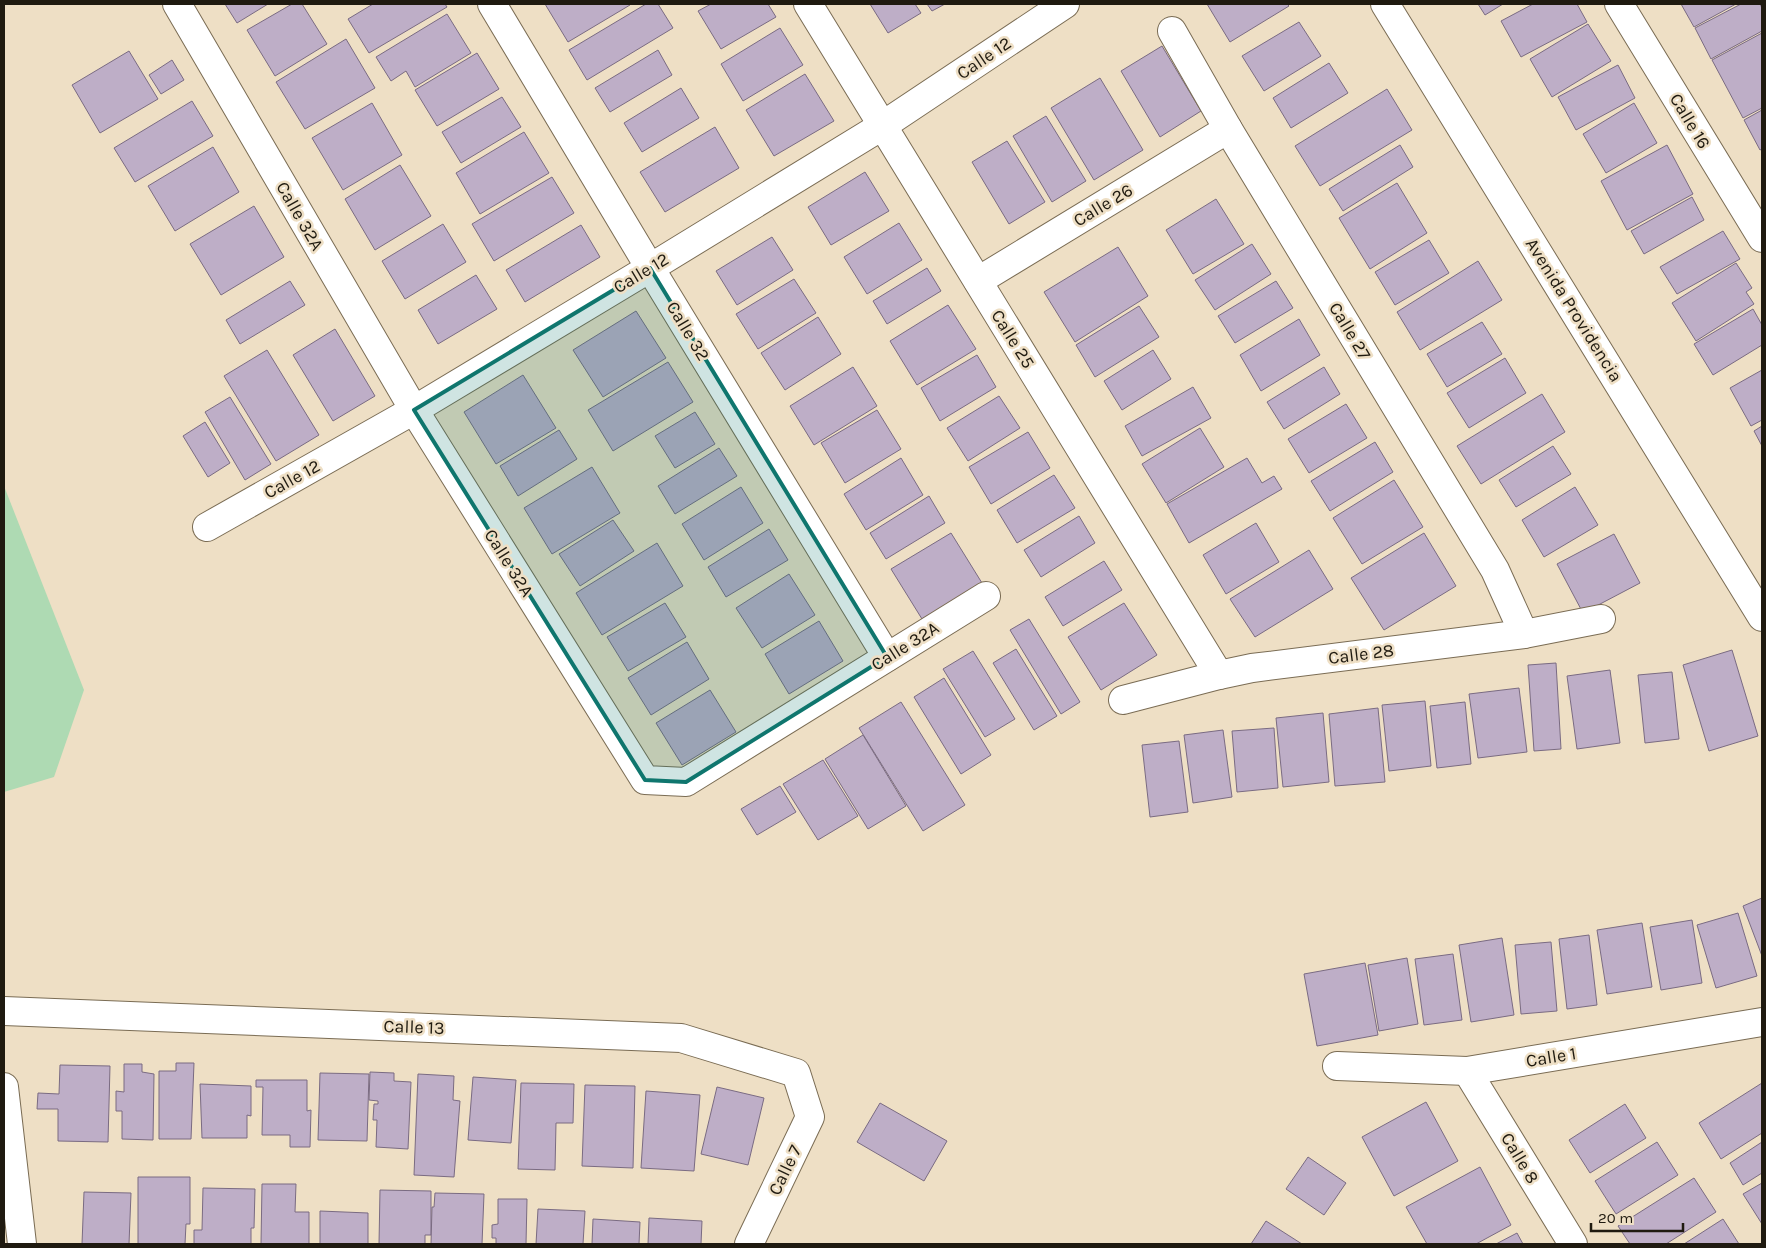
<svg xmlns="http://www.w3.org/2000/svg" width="1766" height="1248" font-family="Karla,sans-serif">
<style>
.grass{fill:#aedab3}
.building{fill:#beaec7;stroke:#7a6b82}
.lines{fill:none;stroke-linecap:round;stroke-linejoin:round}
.street-casing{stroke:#7a6c54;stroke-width:30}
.secondary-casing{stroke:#7a6c54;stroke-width:30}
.street{stroke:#fff;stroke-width:28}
.secondary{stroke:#fff;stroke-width:28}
.marked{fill:#0f766e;fill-opacity:0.2;stroke:#0f766e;stroke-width:4;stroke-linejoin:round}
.labels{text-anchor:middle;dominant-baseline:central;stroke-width:5;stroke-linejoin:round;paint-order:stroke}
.street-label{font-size:18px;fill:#1f1a10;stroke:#eedfc5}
</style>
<rect width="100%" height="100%" fill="#eedfc5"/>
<path class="grass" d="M4,486l80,204 -30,87 -50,15z"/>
<g class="building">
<path d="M225,4h43l-31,19z"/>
<path d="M292,4h10l25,40 -52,32 -28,-46z"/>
<path d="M373,4h72l2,3 -78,46 -21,-34z"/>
<path d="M545,4h84l1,1 -62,37z"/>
<path d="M646,4h12l15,24 -86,52 -18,-30z"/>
<path d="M711,4h57l8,13 -55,32 -23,-38z"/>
<path d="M870,4h45l6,9 -33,20z"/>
<path d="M927,4h18l-13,7z"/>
<path d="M1207,4h80l2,2 -59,36z"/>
<path d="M1478,4h25l-18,11z"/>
<path d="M1533,4h44l10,18 -66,35 -20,-36z"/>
<path d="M1681,4h55l-42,23z"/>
<path d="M1741,4h19l2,4v23l-51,28 -16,-31z"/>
<path d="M447,14l24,39 -56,34 -9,-16 -15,10 -15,-24z"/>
<path d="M1299,22l22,34 -57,35 -22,-35z"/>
<path d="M1588,24l23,37 -59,36 -22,-38z"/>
<path d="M780,28l23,37 -60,36 -22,-37z"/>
<path d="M1762,33v75l-19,10 -31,-58z"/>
<path d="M346,39l29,49 -70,41 -29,-47z"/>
<path d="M1162,46l39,65 -41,26 -39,-66z"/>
<path d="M658,50l14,25 -62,37 -15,-24z"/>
<path d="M129,51l29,48 -58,34 -28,-48z"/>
<path d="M477,53l22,36 -62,37 -22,-36z"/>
<path d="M172,60l12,20 -23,14 -12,-19z"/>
<path d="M1329,63l19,30 -57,35 -18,-30z"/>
<path d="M1618,65l17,33 -59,32 -18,-33z"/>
<path d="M805,74l29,47 -60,35 -28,-46z"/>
<path d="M1100,78l43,72 -49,30 -43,-72z"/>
<path d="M681,88l18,30 -57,34 -18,-29z"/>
<path d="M1387,89l25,41 -92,56 -25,-40z"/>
<path d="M502,97l19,30 -60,36 -19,-31z"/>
<path d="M192,101l21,35 -78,46 -21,-34z"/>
<path d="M372,103l30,52 -59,35 -31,-52z"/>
<path d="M1634,103l23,40 -51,30 -23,-39z"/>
<path d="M1762,110v39l-2,1 -16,-30z"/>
<path d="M1046,116l40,65 -34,21 -39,-66z"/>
<path d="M715,127l24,41 -74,44 -25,-40z"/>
<path d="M524,132l25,41 -69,41 -24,-41z"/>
<path d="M1007,141l38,61 -36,22 -37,-62z"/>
<path d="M1400,145l13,22 -70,44 -14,-22z"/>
<path d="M1667,145l26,49 -66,36 -26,-49z"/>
<path d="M213,147l26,45 -64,39 -27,-45z"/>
<path d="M400,165l31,51 -56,34 -30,-51z"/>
<path d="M865,172l24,39 -58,34 -23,-38z"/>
<path d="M552,177l22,36 -80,48 -22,-37z"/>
<path d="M1397,183l30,50 -57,36 -31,-51z"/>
<path d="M1692,197l12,23 -60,34 -13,-23z"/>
<path d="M1216,199l28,45 -51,30 -27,-44z"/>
<path d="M254,206l30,51 -63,38 -31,-51z"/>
<path d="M899,223l23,37 -55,34 -23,-37z"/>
<path d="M443,224l23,38 -61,37 -23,-38z"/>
<path d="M581,225l19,32 -75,45 -19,-32z"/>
<path d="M1723,231l17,28 -63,35 -17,-27z"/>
<path d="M772,237l21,33 -56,35 -21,-34z"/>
<path d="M1429,240l20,33 -54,32 -20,-33z"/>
<path d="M1252,244l19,30 -56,36 -20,-30z"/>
<path d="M1118,247l30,49 -73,46 -31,-50z"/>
<path d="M1478,261l24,39 -82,50 -23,-38z"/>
<path d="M1736,263l16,25 -6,4 8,12 -58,37 -24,-38z"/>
<path d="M927,268l14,23 -54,33 -14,-23z"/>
<path d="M476,275l21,34 -59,35 -20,-34z"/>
<path d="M794,279l22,34 -58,36 -22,-35z"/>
<path d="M290,281l15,24 -65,39 -14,-24z"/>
<path d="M1276,281l17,27 -58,35 -17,-27z"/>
<path d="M948,305l28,44 -59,36 -27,-44z"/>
<path d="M1139,306l20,31 -64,40 -19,-32z"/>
<path d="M1753,309l9,16v20l-49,30 -19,-31z"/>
<path d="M636,311l30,47 -63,39 -30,-47z"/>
<path d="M818,317l23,37 -56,36 -24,-37z"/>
<path d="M1299,319l21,36 -59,36 -21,-36z"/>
<path d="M1482,322l20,32 -55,33 -20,-33z"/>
<path d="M335,329l40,67 -42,25 -40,-66z"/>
<path d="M267,350l52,85 -43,26 -52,-85z"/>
<path d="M1153,350l18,29 -49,31 -18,-29z"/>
<path d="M977,355l19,32 -56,34 -19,-33z"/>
<path d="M1505,358l21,35 -57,35 -22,-35z"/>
<path d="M668,362l25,40 -80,49 -25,-41z"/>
<path d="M853,367l24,39 -63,39 -24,-39z"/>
<path d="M1324,367l16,27 -56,35 -17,-27z"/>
<path d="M1762,370v50l-11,6 -21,-38z"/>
<path d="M523,375l33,53 -60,36 -32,-52z"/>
<path d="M1193,387l18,31 -69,38 -17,-30z"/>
<path d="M1542,394l23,38 -84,52 -24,-38z"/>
<path d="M999,396l21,32 -52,33 -21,-33z"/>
<path d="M230,397l41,67 -26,16 -40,-68z"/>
<path d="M1346,404l21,34 -58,35 -21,-34z"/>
<path d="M877,410l24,39 -56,34 -24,-40z"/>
<path d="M695,412l20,32 -40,24 -20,-32z"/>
<path d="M205,422l25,41 -22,14 -25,-41z"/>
<path d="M1762,426v20l-8,-15z"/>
<path d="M1200,428l24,39 -58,36 -24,-39z"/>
<path d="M559,430l18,29 -59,37 -18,-30z"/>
<path d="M1028,432l22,36 -59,36 -22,-37z"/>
<path d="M1375,442l18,30 -63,39 -19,-30z"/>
<path d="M1553,446l18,28 -55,33 -17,-27z"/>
<path d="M719,448l18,28 -62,38 -17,-28z"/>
<path d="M901,458l22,37 -57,35 -22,-36z"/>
<path d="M1247,458l15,25 12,-7 8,13 -93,54 -22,-39z"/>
<path d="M592,467l28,46 -68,41 -28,-46z"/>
<path d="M1054,475l21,33 -58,35 -20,-33z"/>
<path d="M1394,480l29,47 -61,37 -29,-46z"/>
<path d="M741,487l22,36 -59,37 -22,-36z"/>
<path d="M1575,487l23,38 -54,32 -22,-37z"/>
<path d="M929,496l16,27 -59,36 -16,-26z"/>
<path d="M1079,516l16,27 -54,34 -17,-27z"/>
<path d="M613,520l21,31 -54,35 -21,-32z"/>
<path d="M1256,523l23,39 -53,32 -23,-39z"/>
<path d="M769,529l19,31 -62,37 -18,-30z"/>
<path d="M951,533l31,50 -60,36 -31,-50z"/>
<path d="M1424,533l32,53 -72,44 -33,-52z"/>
<path d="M1614,534l26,49 -57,30 -26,-49z"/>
<path d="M657,543l26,43 -81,49 -26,-42z"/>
<path d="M1309,550l24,39 -78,48 -25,-38z"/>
<path d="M1104,561l18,29 -59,36 -18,-29z"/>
<path d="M789,574l26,41 -53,33 -26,-40z"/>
<path d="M665,603l21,34 -58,34 -21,-34z"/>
<path d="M1124,603l33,52 -56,35 -33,-53z"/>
<path d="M1029,619l51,83 -19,12 -51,-84z"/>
<path d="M819,621l24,40 -54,33 -24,-40z"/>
<path d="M687,642l22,37 -58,36 -23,-37z"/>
<path d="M1016,649l41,67 -23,14 -41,-67z"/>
<path d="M1732,650l26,86 -49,15 -26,-86z"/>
<path d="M973,651l42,68 -30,18 -42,-68z"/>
<path d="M1556,663l5,86 -27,2 -6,-86z"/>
<path d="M1610,670l10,73 -43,6 -10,-73z"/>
<path d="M1672,672l7,67 -34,4 -7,-68z"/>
<path d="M944,678l47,77 -30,19 -47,-77z"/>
<path d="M1519,688l8,64 -49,6 -9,-64z"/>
<path d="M710,690l26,42 -54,33 -26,-42z"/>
<path d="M1425,701l6,65 -42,5 -7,-66z"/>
<path d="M901,702l64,103 -42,26 -64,-103z"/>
<path d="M1465,702l6,62 -34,4 -7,-62z"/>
<path d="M1378,708l7,74 -50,4 -6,-72z"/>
<path d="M1323,713l6,69 -46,5 -7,-69z"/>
<path d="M1274,728l4,60 -41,4 -5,-61z"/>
<path d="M1223,730l9,67 -39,6 -9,-68z"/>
<path d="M863,735l43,71 -38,23 -43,-70z"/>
<path d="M1179,741l9,71 -38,5 -8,-72z"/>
<path d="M823,760l35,56 -40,24 -35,-56z"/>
<path d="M780,786l16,26 -39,23 -16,-26z"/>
<path d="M1762,898v58l-19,-50z"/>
<path d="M1738,913l19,63 -41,12 -19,-63z"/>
<path d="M1692,920l10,63 -41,7 -11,-63z"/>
<path d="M1642,923l10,64 -45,7 -10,-64z"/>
<path d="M1589,935l8,70 -30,4 -8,-70z"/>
<path d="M1502,938l12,77 -43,7 -12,-77z"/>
<path d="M1551,942l6,69 -36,3 -6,-69z"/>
<path d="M1453,954l9,66 -38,5 -9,-66z"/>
<path d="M1407,958l11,66 -39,7 -11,-66z"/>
<path d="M1365,963l13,72 -61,11 -13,-72z"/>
<path d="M176,1063h18l-3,76h-32v-68h17z"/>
<path d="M124,1064h18v8l12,2 -1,66 -31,-1v-28h-6v-20l8,1z"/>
<path d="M60,1065l50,1 -2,76 -50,-1v-32h-21l1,-16 21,1z"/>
<path d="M370,1072l24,1v8l17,1 -3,67 -32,-2 1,-27h-4l1,-16h4v-3l-9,-1z"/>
<path d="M320,1073l49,1 -2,67 -49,-1z"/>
<path d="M418,1074l36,2 -1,24 7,1 -6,76 -40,-2z"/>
<path d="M473,1077l43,3 -5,63 -43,-3z"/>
<path d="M256,1080h51v31l4,-1 -1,37h-20v-12h-28l1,-48h-7z"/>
<path d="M521,1083l53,1 -1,39h-17l-1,47 -37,-1z"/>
<path d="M1762,1083v50l-41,26 -22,-36z"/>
<path d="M200,1084l51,2v30l-4,-1v23h-45z"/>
<path d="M585,1085l50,1 -2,82 -51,-2z"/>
<path d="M717,1087l47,11 -16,67 -47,-11z"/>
<path d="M646,1091l54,4 -6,76 -53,-3z"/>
<path d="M1426,1102l32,59 -64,35 -32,-59z"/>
<path d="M880,1103l67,38 -23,40 -67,-39z"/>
<path d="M1625,1104l21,34 -56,35 -21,-33z"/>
<path d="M1657,1142l21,33 -62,39 -21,-33z"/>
<path d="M1762,1142v31l-19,12 -13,-22z"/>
<path d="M1308,1157l38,26 -22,32 -38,-26z"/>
<path d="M1480,1167l31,58 -35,19h-49l-21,-37z"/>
<path d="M138,1177h52v47h-4l-1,20h-47z"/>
<path d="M1694,1178l22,34 -50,32h-36l-12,-18z"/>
<path d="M1762,1183v41l-19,-30z"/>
<path d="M262,1184h34l-1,28h14v32h-48z"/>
<path d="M203,1188l52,1 -1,39h-3v16h-57v-14h8z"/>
<path d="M380,1190l51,1v44h-6v9h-46z"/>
<path d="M84,1192l47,1 -2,51h-47z"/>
<path d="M435,1193l49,1 -2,50h-51l1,-37h2z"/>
<path d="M498,1199h29l-1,45h-30v-6h-4v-13l6,-1z"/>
<path d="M538,1209l47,2 -2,33h-47z"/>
<path d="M320,1211l48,2v31h-48z"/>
<path d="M649,1218l53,3 -1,23h-53z"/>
<path d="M593,1219l47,3 -1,22h-47z"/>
<path d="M1723,1219l16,25h-55z"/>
<path d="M1266,1221l36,23h-51z"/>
<path d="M1517,1233l6,11h-27z"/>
</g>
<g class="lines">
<g class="street-casing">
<g id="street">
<path d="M177,4l237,406 231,370 41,2 300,-186"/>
<path d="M492,4l158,264 237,389"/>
<path d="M808,4l411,671"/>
<path d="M1619,4l143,234"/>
<path d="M1172,31l56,98 267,441 29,64"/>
<path d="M978,281l250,-152"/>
<path d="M207,527l207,-117 236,-142 232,-142 183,-122"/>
<path d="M1123,700l96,-25 33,-7 272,-34 77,-15"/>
<path d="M4,1011l677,27 115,35 14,44 -61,127"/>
<path d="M1337,1066l130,5 295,-49"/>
<path d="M1467,1071l106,173"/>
<path d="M4,1087l18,157"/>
</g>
</g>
<g class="secondary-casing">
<path id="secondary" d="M1385,4l377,613"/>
</g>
<use href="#street" class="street"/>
<use href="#secondary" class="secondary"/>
</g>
<path class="marked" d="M650,268l237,389 -201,125 -41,-2 -231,-370z"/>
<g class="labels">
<g class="street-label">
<text transform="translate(984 58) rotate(-34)">Calle 12</text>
<text transform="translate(1690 121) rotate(59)">Calle 16</text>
<text transform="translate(1103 205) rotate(-31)">Calle 26</text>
<text transform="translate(300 216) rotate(60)">Calle 32A</text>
<text transform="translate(641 273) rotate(-31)">Calle 12</text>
<text transform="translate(1574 310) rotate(58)">Avenida Providencia</text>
<text transform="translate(688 331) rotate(59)">Calle 32</text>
<text transform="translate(1350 331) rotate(59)">Calle 27</text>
<text transform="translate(1013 339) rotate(58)">Calle 25</text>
<text transform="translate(292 479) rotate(-29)">Calle 12</text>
<text transform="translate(509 563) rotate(58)">Calle 32A</text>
<text transform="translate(905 646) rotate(-32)">Calle 32A</text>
<text transform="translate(1361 654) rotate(-7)">Calle 28</text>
<text transform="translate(414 1027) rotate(2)">Calle 13</text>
<text transform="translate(1551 1057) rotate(-9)">Calle 1</text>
<text transform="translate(1520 1158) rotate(59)">Calle 8</text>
<text transform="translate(785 1170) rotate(-64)">Calle 7</text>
</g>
</g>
<rect width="1766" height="1248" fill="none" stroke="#1f1a10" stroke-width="10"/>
<path d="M1591 1223v8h92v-8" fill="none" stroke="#1f1a10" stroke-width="2.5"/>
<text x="1598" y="1223" font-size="15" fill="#1f1a10" stroke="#eedfc5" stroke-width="4" paint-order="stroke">20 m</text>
</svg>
